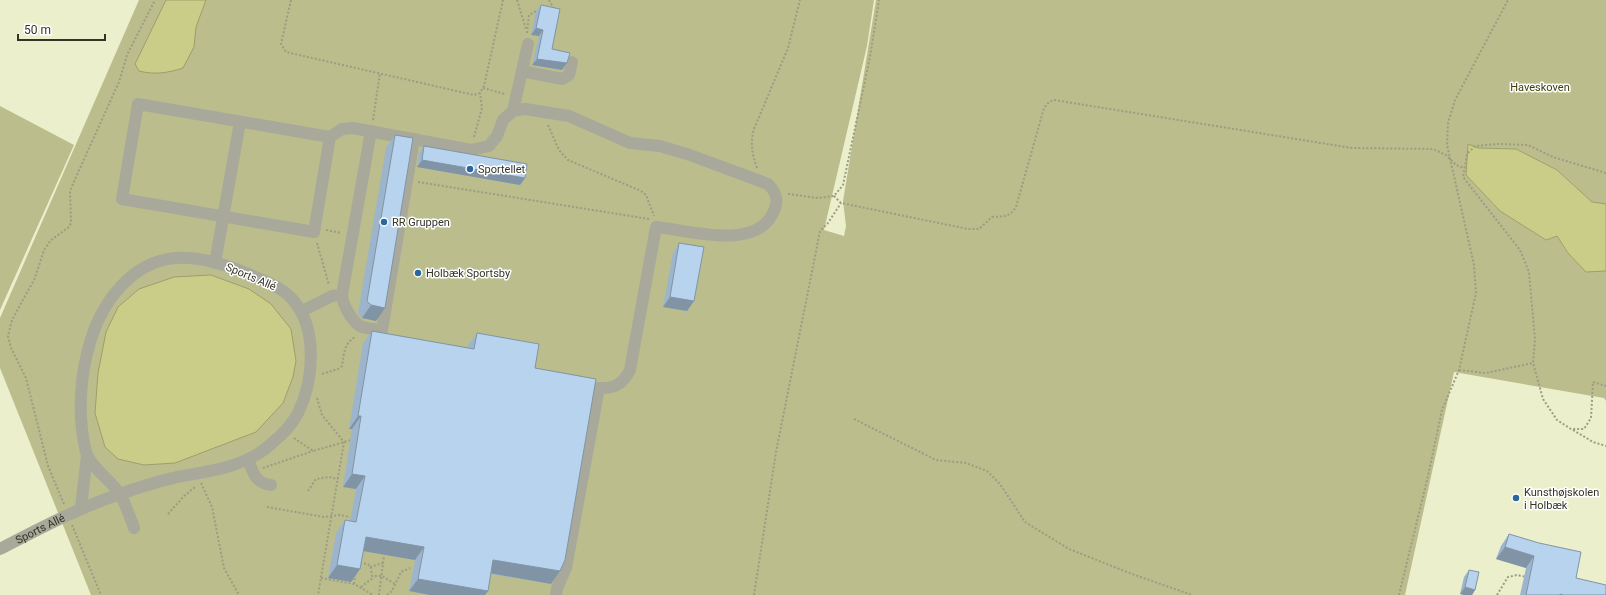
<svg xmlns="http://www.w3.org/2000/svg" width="1606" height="595" font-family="Roboto,sans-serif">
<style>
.green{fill:#bbbd8d}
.water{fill:#cacd87;stroke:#9d9f6a}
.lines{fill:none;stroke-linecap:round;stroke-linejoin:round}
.path{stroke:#9b9d83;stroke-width:2;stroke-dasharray:2 2;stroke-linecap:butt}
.minor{stroke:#a8a99a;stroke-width:12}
.wall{fill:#9db5cc}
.shaded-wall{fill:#8094a6}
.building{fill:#b7d3ed;stroke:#8094a6}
.poi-dot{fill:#29689e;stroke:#fff;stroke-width:1.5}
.labels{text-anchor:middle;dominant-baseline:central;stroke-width:3;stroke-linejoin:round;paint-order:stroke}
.park-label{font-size:11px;fill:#3d3e05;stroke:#fff}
.poi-label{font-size:11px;fill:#333426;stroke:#fff;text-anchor:start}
.street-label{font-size:11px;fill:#333426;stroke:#fff}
</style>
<rect width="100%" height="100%" fill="#ecefcb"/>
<g class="green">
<path d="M139,0h735l-7,46 -43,184 20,6 2,-10 -3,-25 33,-201h730v204l-14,-2 -35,-32 -41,-21 -38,-1 -12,27 34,36 46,29 11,-4 11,17 18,18h20v130l-2,-3 -150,-26 -49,223h-1314l-91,-227v-50z"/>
<path d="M0,106l74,39 -74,165z"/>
</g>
<g class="water">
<path d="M166,0h40l-10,27 -2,20 -11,21c-15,5 -29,7 -44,3l-4,-7z"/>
<path d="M1468,144l10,4 38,1 41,21 35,32 14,2v67l-20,1 -18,-19 -11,-17 -11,4 -46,-29 -34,-36z"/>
<path d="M211,275l38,14 22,15 20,25 5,32 -3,16 -10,26 -27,29 -81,31 -31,2 -26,-6 -13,-12 -10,-34 3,-40 8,-41 12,-25 21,-18 35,-12z"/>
</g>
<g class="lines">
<g class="path">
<path d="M291,0l-10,44 5,8 188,43 6,-2 4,-7 19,-86"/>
<path d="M517,0l9,29"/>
<path d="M549,0l5,9"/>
<path d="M527,33l2,-18 9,-5"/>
<path d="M483,88l22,6"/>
<path d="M373,120l7,-47"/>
<path d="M548,125l11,25 9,10 73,31 5,4 8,21"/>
<path d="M474,137l8,-29 -2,-15"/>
<path d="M757,168c-5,-14 -7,-25 -3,-39l34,-81 12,-48"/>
<path d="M1606,173l-53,-16 -25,-12 -30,-1 -23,2 -8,8 -4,23 57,73 9,22 6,68 -2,23 10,36 14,21 14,9h13l7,-11 2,-36 13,4"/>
<path d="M418,182l231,37"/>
<path d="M788,194l30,4 16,-2 9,-11 27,-128 9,-57"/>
<path d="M834,196l7,7 127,26h11l13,-12c11,-1 17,1 24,-10l28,-99 5,-6 5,-2 298,48 81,1 13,6 10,10 8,3"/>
<path d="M326,230l15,3"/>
<path d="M317,243l12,42"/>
<path d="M1459,370l27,3 47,-10"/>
<path d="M322,374l16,-5 4,-3c2,-13 2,-22 13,-29"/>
<path d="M317,398l5,17 22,27 -26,153"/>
<path d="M854,419l82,41 30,3 21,8 13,13 25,38 44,27 63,25 60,21"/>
<path d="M1573,430l20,12 13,4"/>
<path d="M294,438l19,13 38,-11"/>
<path d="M263,468l50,-17"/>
<path d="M201,483l11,24 12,61 15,27"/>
<path d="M308,491l8,-12 13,-2 9,2"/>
<path d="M64,504l-16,-38 -22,-88 -15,-30 -3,-12 4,-16 23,-42 9,-28 7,-10 18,-13 2,-4 -1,-32 6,-14 43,-95 8,-27 28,-55"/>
<path d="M267,507l57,10 16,-2 10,2"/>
<path d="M168,514l16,-18 11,-9"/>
<path d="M72,525l29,70"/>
<path d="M360,563l8,1 3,4 1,8h10l13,8"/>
<path d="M370,567l13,-4"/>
<path d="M321,578l33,6 19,11"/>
<path d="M354,584l1,-9"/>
<path d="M361,587l13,-10"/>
<path d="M379,595l5,-39"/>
<path d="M387,595l5,-4 9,-19 9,-4"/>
<path d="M754,595l22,-143 44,-221 8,-8 13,-20"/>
<path d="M1399,595l29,-119 14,-66 17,-40 17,-77 -2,-28 -27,-120 1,-22 7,-23 53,-100"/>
<path d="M1497,595l11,-18 9,-2 10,2"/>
</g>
<g class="minor">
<path d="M522,71l40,8 7,-4 3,-13"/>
<path d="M513,111l15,-67"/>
<path d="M371,131l-29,164c1,10 9,25 18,31 5,3 16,3 22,4l32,-191"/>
<path d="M330,137l-192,-33 -16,95 192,33 16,-95 12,-8 11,-1 118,22 18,-4 8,-10 6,-16 10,-9 12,-2 44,7 61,27 30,3 30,9 78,29c8,8 11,16 6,27 -17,41 -85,19 -118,16l-26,143c-7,14 -16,19 -31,18l-33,180 -9,20 -1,7"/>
<path d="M215,263l25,-141"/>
<path d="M302,311l30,-15 10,-1"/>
<path d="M248,459c5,13 7,24 23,26"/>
<path d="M81,508l6,-53"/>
<path id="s1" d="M0,549c39,-20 78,-41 120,-55 20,-7 42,-14 62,-18 31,-5 65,-10 89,-32 11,-9 21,-19 27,-31 16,-33 20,-84 -5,-113 -12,-14 -31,-20 -47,-27 -22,-9 -48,-17 -71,-15 -43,4 -72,43 -84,81 -11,35 -14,77 -5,113 4,15 26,29 34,42 6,11 10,23 14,34"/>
</g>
</g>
<g class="wall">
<path d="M541,5l11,44 15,14 -5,7 -30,-5 7,-29 -8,-1 5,-24z"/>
<path d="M395,135l-19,186 -14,-3 -4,-5 28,-165z"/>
<path d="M424,146l101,32 -5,7 -103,-18 2,-14z"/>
<path d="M679,243l15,58 -7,10 -24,-4 10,-54z"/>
<path d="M372,331l96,17v-3l9,-12 58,35 16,216 -60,-10 -3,17 -3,4h-55l-21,-4 6,-31 -52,-9 -3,18 -9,13 -23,-4 8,-45 9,-13 5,1 6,-32 -13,-2 9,-58h-3l14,-86z"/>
<path d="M1509,534l67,44 30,17h-86l6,-27 -30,-9 5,-13z"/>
<path d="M1469,570l6,20 -3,5h-8l-4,-1 4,-17z"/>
</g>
<g class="shaded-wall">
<path d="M536,28l7,2 -4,6 -8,-1z"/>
<path d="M537,59l30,4 -5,7 -30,-5z"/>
<path d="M422,160l103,18 -5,7 -103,-18z"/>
<path d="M670,297l24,4 -7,10 -24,-4z"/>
<path d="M371,305l14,3 -9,13 -14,-3z"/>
<path d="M358,416h3l-9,13h-3z"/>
<path d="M352,474l13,2 -9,13 -13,-2z"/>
<path d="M366,537l58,10 -9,13 -58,-10z"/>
<path d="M1505,547l29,9 -8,12 -30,-9z"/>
<path d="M493,560l67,11 -9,13 -67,-12z"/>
<path d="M337,565l23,4 -9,13 -23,-4z"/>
<path d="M418,579l70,12 -3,4h-55l-21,-4z"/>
<path d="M1465,587l10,3 -3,5h-8l-4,-1z"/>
</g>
<g class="building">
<path d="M541,5l19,4 -8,40 18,4 -3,10 -30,-4 6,-29 -7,-2z"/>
<path d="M395,135l18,3 -28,170 -14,-3 -4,-4z"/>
<path d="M424,146l103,18 -2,14 -103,-18z"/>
<path d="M679,243l25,4 -10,54 -24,-4z"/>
<path d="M372,331l102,18 3,-16 62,11 -4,24 61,11 -31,181 -5,11 -67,-11 -5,31 -70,-12 6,-32 -58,-10 -6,32 -23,-4 8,-45 11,2 9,-46 -13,-2 9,-58h-3z"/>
<path d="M1509,534l30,9 42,9 -5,26 30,7v10h-43l-3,-1v1h-34l8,-39 -29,-9z"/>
<path d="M1469,570l10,2 -4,18 -10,-3z"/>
</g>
<g class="poi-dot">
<circle cx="470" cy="169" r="4"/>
<circle cx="384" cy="222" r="4"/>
<circle cx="418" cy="273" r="4"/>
<circle cx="1516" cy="498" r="4"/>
</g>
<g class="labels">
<g class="park-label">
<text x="1540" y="87">Haveskoven</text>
</g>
<g class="poi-label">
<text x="478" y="169">Sportellet</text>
<text x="392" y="222">RR Gruppen</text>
<text x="426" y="273">Holbæk Sportsby</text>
<text x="1524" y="492">Kunsthøjskolen<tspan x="1524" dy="13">i Holbæk</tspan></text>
</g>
<g class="street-label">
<text transform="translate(251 277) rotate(23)">Sports Allé</text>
<text stroke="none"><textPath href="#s1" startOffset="45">Sports Allé</textPath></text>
</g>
</g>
<path d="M18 34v6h87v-6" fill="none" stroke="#333426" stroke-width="2"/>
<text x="24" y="34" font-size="12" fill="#333426" stroke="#ffffff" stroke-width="3" paint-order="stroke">50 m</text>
</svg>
